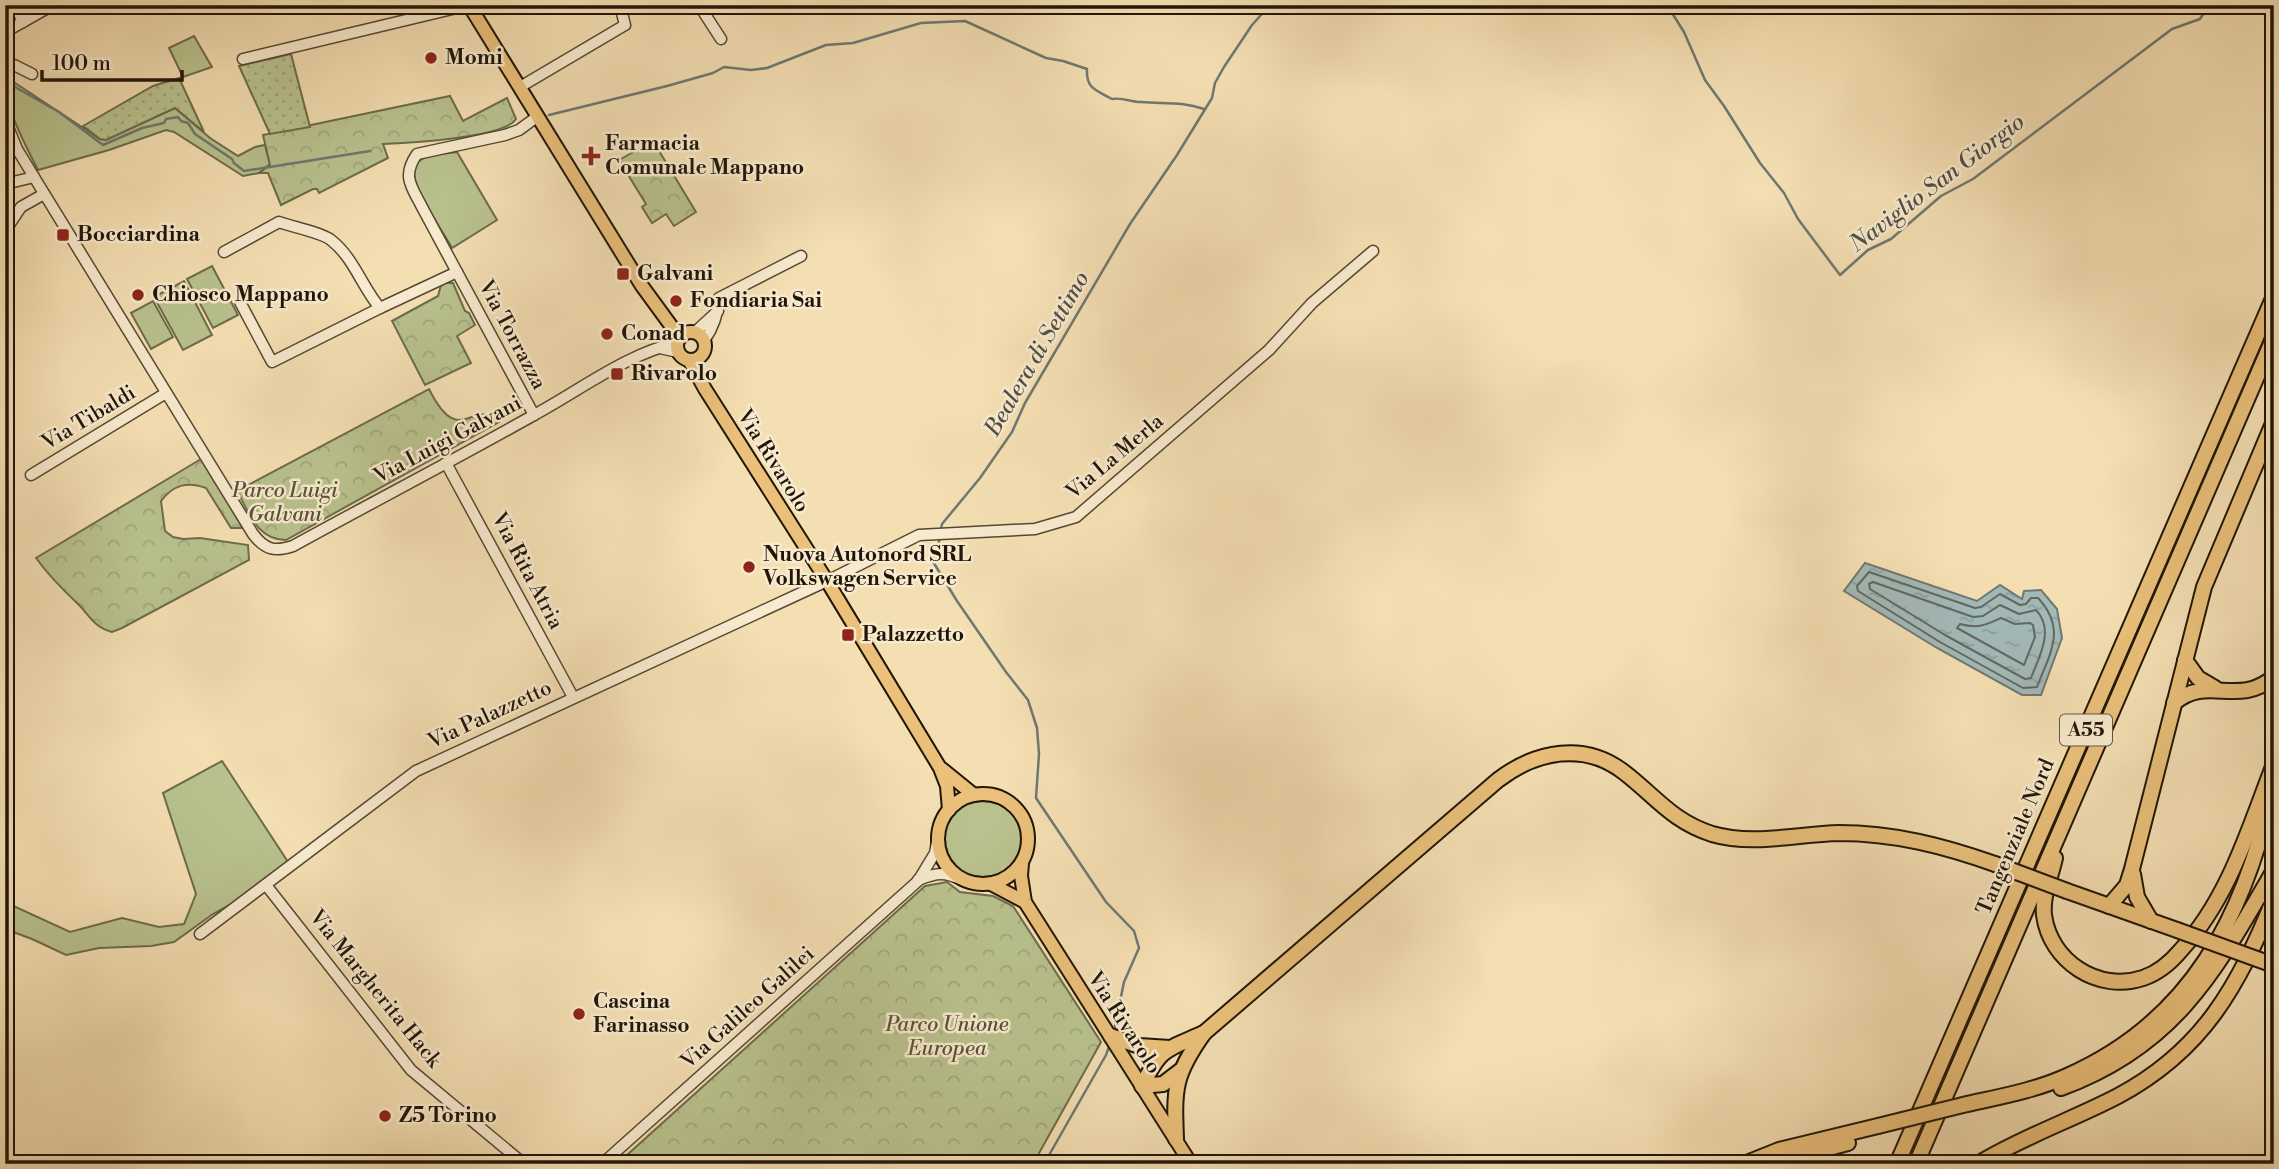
<svg xmlns="http://www.w3.org/2000/svg" width="2279" height="1169" font-family="'Libre Bodoni',serif">
<style>
.grass{fill:#b9c28e;stroke:#6c6c4b;stroke-width:2}
.park{fill:url(#park-crowns);stroke:#6c6c4b;stroke-width:2}
.garden{fill:url(#garden-dots);stroke:#6c6c4b;stroke-width:2}
.water{fill:url(#water-ripples);stroke:#6e7872;stroke-width:2}
.lines{fill:none;stroke-linecap:round;stroke-linejoin:round}
.shore{stroke:#616860;stroke-width:2}
.stream{stroke:#6e7872;stroke-width:2.5}
.minor-casing{stroke:#554833;stroke-width:13}
.major-casing{stroke:#201608;stroke-width:16}
.highway-casing{stroke:#201608;stroke-width:18}
.minor{stroke:#f8eace;stroke-width:10}
.major{stroke:#eac07a;stroke-width:12}
.highway{stroke:#eac07a;stroke-width:14}
.highway-bridge-casing{stroke:#201608;stroke-width:18;stroke-linecap:butt}
.highway-bridge{stroke:#eac07a;stroke-width:14}
.poi-dot{fill:#8f2418;stroke:#f8eace;stroke-width:2.5}
.labels{text-anchor:middle;dominant-baseline:central;stroke-width:5;stroke-linejoin:round;paint-order:stroke}
.shield{fill:#f8eace;stroke:#615643;stroke-width:2}
.shield-label{font-size:19px;font-weight:bold;fill:#201608}
.poi-label{font-size:21px;font-weight:bold;fill:#201608;stroke:#f8eace;text-anchor:start}
.street-label{font-size:21px;fill:#201608;stroke:#f8eace}
.park-label{font-size:21px;font-style:italic;fill:#565237;stroke:#f8eace}
.water-label{font-size:23px;font-style:italic;fill:#4e4f46;stroke:#f8eace}
</style>
<defs>
<pattern id="park-crowns" width="20" height="18" patternUnits="userSpaceOnUse" patternTransform="scale(1.75)"><rect width="20" height="18" fill="#b9c28e"/><path d="M2 6a3 3 0 1 1 6 0M12 15a3 3 0 1 1 6 0" fill="none" stroke="#9fa679"/></pattern>
<pattern id="garden-dots" width="8" height="8" patternUnits="userSpaceOnUse" patternTransform="scale(1.75)"><rect width="8" height="8" fill="#b9c28e"/><path d="M2 2h.1M6 6h.1" fill="none" stroke="#9fa679" stroke-width="1.8" stroke-linecap="round"/></pattern>
<pattern id="water-ripples" width="26" height="14" patternUnits="userSpaceOnUse" patternTransform="scale(1.75)"><rect width="26" height="14" fill="#a2b9b8"/><path d="M2 4q2-2 4 0t4 0M15 11q2-2 4 0t4 0" fill="none" stroke="#8b9e9d"/></pattern>
</defs>
<rect width="100%" height="100%" fill="#f4dfb3"/>
<filter id="stains"><feTurbulence type="fractalNoise" baseFrequency=".00286" numOctaves="4"/><feColorMatrix values="0 0 0 0 .2 0 0 0 0 .09 0 0 0 0 .02 0 0 0 .5 -.17"/></filter>
<radialGradient id="worn" r=".72"><stop offset=".6" stop-color="#630" stop-opacity="0"/><stop offset="1" stop-color="#630" stop-opacity=".3"/></radialGradient>
<g class="grass">
<path d="M194,36l18,31 -29,10 -14,-29z"/>
<path d="M6,77l94,62 6,1 69,-32 35,30 28,18 17,-9 10,-2 5,19 -11,9 -16,3 -69,-44 -8,-2 -57,20 -71,20c-12,-24 -36,-67 -32,-93z"/>
<path d="M457,152l40,68 -45,28c-8,-15 -46,-69 -37,-83 7,-11 30,-11 42,-13z"/>
<path d="M212,266l26,49 -25,13 -26,-49z"/>
<path d="M184,281l28,54 -29,15 -29,-53z"/>
<path d="M153,301l20,36 -22,12 -20,-36z"/>
<path d="M222,761l68,104 -37,27 -40,22 -39,28 -23,4 -52,2 -33,7 -34,-16 -27,-10v-27l65,30 52,-14 37,9 25,-3 12,-30 -33,-101z"/>
<circle cx="983" cy="839" r="38"/>
</g>
<g class="park">
<path d="M450,96l13,25 44,-23 9,21c-12,19 -108,24 -133,25l5,14 -69,35 -2,-4h-4l-32,16 -13,-32h-9l11,-8 -7,-30z"/>
<path d="M653,141l43,71 -22,14 -8,-12 -14,9 -10,-16 4,-3 -27,-44z"/>
<path d="M445,283h8l12,28 4,2 6,12 -18,11 14,27 -46,22 -33,-64 46,-25 3,-11z"/>
<path d="M429,389c31,62 43,7 70,33l-213,118c-29,0 -37,-28 -49,-49z"/>
<path d="M201,459l42,69h-12l-25,-40c-19,-7 -33,-3 -45,13l4,30 8,6 10,2 17,-1 48,7 1,15 -127,68 -10,4c-18,-5 -22,-16 -34,-28 -16,-15 -29,-28 -42,-46z"/>
<path d="M947,882l13,10 33,4 20,10 88,136 -68,122h-416l308,-278z"/>
</g>
<g class="garden">
<path d="M291,54l19,73 -40,7 -31,-68z"/>
<path d="M179,78l25,54 -29,-24 -69,32 -6,-1 -17,-13 70,-40z"/>
</g>
<path class="water" d="M1865,563l112,38 23,-16 22,14 2,-8 17,-1 16,19 5,29 -21,57h-19l-85,-47 -93,-57z"/>
<g class="lines">
<g class="shore">
<path d="M1869,572l106,36 6,-1 19,-13 20,11 6,-1 5,-6h7c29,31 12,55 -1,89l-14,1 -83,-46 -82,-51 -1,-5z"/>
<path d="M1873,582l100,35 10,-1 17,-11 19,9 17,-4c19,20 3,47 -5,68l-6,1 -80,-44 -75,-46 -1,-5z"/>
<path d="M2001,618l14,6 15,-1 3,2 2,12 -11,28 -67,-37 3,-4c18,5 26,1 41,-6z"/>
</g>
<g class="stream">
<path d="M1667,5l17,27 21,48 19,26 36,57 24,30 14,26 42,56 28,-25 23,-11 50,-43 32,-17 199,-150 28,-10 9,-14"/>
<path d="M8,83l51,29 44,33 39,-17 22,-5 2,-4 12,-2 3,4 7,2 7,11 37,25 2,4 10,8 126,-20"/>
<path d="M549,115l118,-29 46,-13 11,-6 27,3 16,-2 59,-23 27,-2 68,-20 44,-2 81,37 17,3 24,8c-1,20 9,21 25,30 11,-2 18,3 29,3 23,2 40,-1 63,7"/>
<path d="M1114,1031l10,-49 15,-34 -5,-17 -28,-29 -70,-104 3,-44 -2,-26 -9,-28 -22,-28 -49,-71 -25,-41 6,-12 4,-24 38,-46 32,-46 13,-29 105,-179 47,-69 35,-57 3,-15 9,-16 28,-42 18,-20"/>
<path d="M1044,1164l62,-109 4,-11"/>
</g>
<g class="minor-casing">
<g id="minor">
<path d="M15,5l8,17"/>
<path d="M699,5l22,34"/>
<path d="M5,32l48,-27"/>
<path d="M243,59l226,-54"/>
<path d="M5,71l9,-6 18,9"/>
<path d="M520,87l105,-62 -5,-20"/>
<path d="M5,120l12,29 17,28 219,357c12,16 22,18 40,12 80,-44 161,-86 241,-131 43,-23 96,-63 143,-72"/>
<path d="M5,184l29,-7"/>
<path d="M5,231l16,-24 23,-13"/>
<path d="M224,252l55,-30c13,5 42,10 52,18 23,18 31,47 49,68l77,-36"/>
<path d="M240,302l32,60 108,-54"/>
<path d="M694,333l24,-22"/>
<path d="M704,341c9,-13 14,-26 15,-43l82,-42"/>
<path d="M660,348l18,4"/>
<path d="M534,415l-111,-206c-11,-22 -22,-32 -6,-55l88,-19 14,-5 19,-14"/>
<path d="M446,463l127,234"/>
<path d="M31,475l135,-82"/>
<path d="M918,880c20,-8 26,-8 45,0"/>
<path d="M266,885l145,185 113,94"/>
<path d="M200,934l216,-163 411,-190 92,-46 116,-6 41,-12 193,-167 43,-47 61,-52"/>
<path d="M602,1164l316,-283 17,-28 3,-17"/>
</g>
</g>
<g class="major-casing">
<g id="major">
<path d="M469,5l173,281 38,52"/>
<circle cx="691" cy="346" r="14"/>
<path d="M689,360l16,29 122,192 113,187 7,18 2,24"/>
<path d="M942,769l32,26"/>
<circle cx="983" cy="839" r="45"/>
<path d="M1022,863l-1,13 4,26 166,262"/>
<path d="M991,884l34,18"/>
</g>
</g>
<g class="highway-casing">
<g id="highway">
<path d="M2185,660l13,18 17,10"/>
<path d="M2174,703c34,-29 63,5 100,-26"/>
<path d="M2055,858c-4,19 -13,37 -11,57 6,46 54,78 99,63 15,-5 28,-16 38,-28 48,-52 68,-122 93,-186"/>
<path d="M2133,874l4,23 14,24"/>
<path d="M2067,891l110,39"/>
<path d="M2109,906l18,-21 5,-16 72,-282 70,-166"/>
<path d="M1111,1036l28,10 31,2"/>
<path d="M1180,1071l-17,13 -21,2c19,-39 24,-36 62,-53"/>
<path d="M2061,1088c115,-42 155,-118 213,-218"/>
<path d="M1963,1105c35,-8 71,-14 104,-29 125,-55 177,-160 206,-287"/>
<path d="M1176,1139c-2,-51 -2,-64 28,-106l294,-253c38,-29 87,-39 127,-7 31,24 47,48 87,61 41,12 85,0 127,-1 55,0 105,13 156,31"/>
<path d="M1744,1164l35,-14 99,-24"/>
<path d="M1768,1164l80,-21"/>
<path d="M1897,1164l377,-868"/>
<path d="M1916,1164l358,-827"/>
<path d="M1978,1164c44,-27 94,-44 140,-68 86,-46 120,-110 156,-197"/>
</g>
</g>
<use href="#minor" class="minor"/>
<use href="#major" class="major"/>
<use href="#highway" class="highway"/>
<g class="highway-bridge-casing">
<g id="highway-bridge">
<path d="M1995,864l72,27"/>
<path d="M2177,930l91,33"/>
<path d="M1878,1126l85,-21"/>
</g>
</g>
<use href="#highway-bridge" class="highway-bridge"/>
</g>
<g class="poi-dot">
<circle cx="431" cy="58" r="7"/>
<path d="M587.5 145.5h7v7h7v7h-7v7h-7v-7h-7v-7h7z"/>
<rect x="56" y="228" width="14" height="14" rx="3.5"/>
<rect x="616" y="267" width="14" height="14" rx="3.5"/>
<circle cx="138" cy="295" r="7"/>
<circle cx="676" cy="301" r="7"/>
<circle cx="607" cy="334" r="7"/>
<rect x="610" y="367" width="14" height="14" rx="3.5"/>
<circle cx="749" cy="567" r="7"/>
<rect x="841" y="628" width="14" height="14" rx="3.5"/>
<circle cx="579" cy="1014" r="7"/>
<circle cx="385" cy="1116" r="7"/>
</g>
<g class="labels">
<rect class="shield" x="2060" y="714.5" width="52" height="31" rx="5"/>
<g class="shield-label">
<text x="2086" y="730">A55</text>
</g>
<g class="poi-label">
<text x="445" y="58">Momi</text>
<text x="605" y="144">Farmacia<tspan x="605" dy="24">Comunale Mappano</tspan></text>
<text x="77" y="235">Bocciardina</text>
<text x="637" y="274">Galvani</text>
<text x="152" y="295">Chiosco Mappano</text>
<text x="690" y="301">Fondiaria Sai</text>
<text x="621" y="334">Conad</text>
<text x="631" y="374">Rivarolo</text>
<text x="763" y="555">Nuova Autonord SRL<tspan x="763" dy="24">Volkswagen Service</tspan></text>
<text x="862" y="635">Palazzetto</text>
<text x="593" y="1002">Cascina<tspan x="593" dy="24">Farinasso</tspan></text>
<text x="399" y="1116">Z5 Torino</text>
</g>
<g class="street-label">
<text transform="translate(512 335) rotate(62)">Via Torrazza</text>
<text transform="translate(89 418) rotate(-31)">Via Tibaldi</text>
<text transform="translate(448 440) rotate(-28)">Via Luigi Galvani</text>
<text transform="translate(1115 457) rotate(-40)">Via La Merla</text>
<text transform="translate(773 461) rotate(58)">Via Rivarolo</text>
<text transform="translate(527 571) rotate(62)">Via Rita Atria</text>
<text transform="translate(490 715) rotate(-25)">Via Palazzetto</text>
<text transform="translate(2016 837) rotate(-67)">Tangenziale Nord</text>
<text transform="translate(375 989) rotate(51)">Via Margherita Hack</text>
<text transform="translate(748 1008) rotate(-42)">Via Galileo Galilei</text>
<text transform="translate(1124 1023) rotate(57)">Via Rivarolo</text>
</g>
<g class="park-label">
<text x="285" y="491">Parco Luigi<tspan x="285" dy="24">Galvani</tspan></text>
<text x="947" y="1025">Parco Unione<tspan x="947" dy="24">Europea</tspan></text>
</g>
<g class="water-label">
<text transform="translate(1937 183) rotate(-37)">Naviglio San Giorgio</text>
<text transform="translate(1037 354) rotate(-60)">Bealera di Settimo</text>
</g>
</g>
<rect width="2279" height="1169" fill="none" stroke="#f4dfb3" stroke-width="28"/>
<rect x="7" y="7" width="2265" height="1155" fill="none" stroke="#201608" stroke-width="3.5"/>
<rect x="14" y="14" width="2251" height="1141" fill="none" stroke="#201608" stroke-width="2"/>
<path d="M42 70v10h140v-10" fill="none" stroke="#201608" stroke-width="3.5"/>
<text x="52" y="70" font-size="21" fill="#201608" stroke="#f8eace" stroke-width="5" paint-order="stroke">100 m</text>
<rect width="100%" height="100%" filter="url(#stains)"/>
<rect width="100%" height="100%" fill="url(#worn)"/>
</svg>
